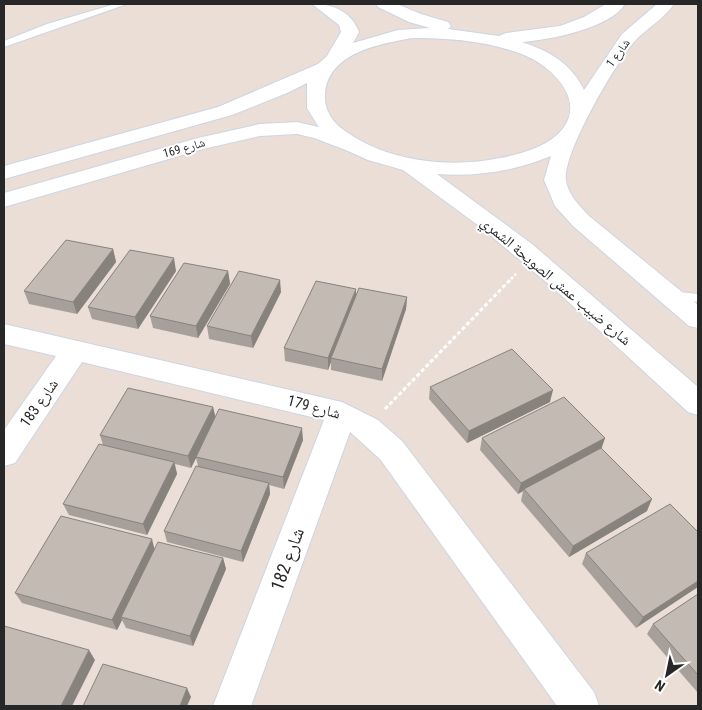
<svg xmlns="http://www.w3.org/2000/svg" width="702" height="710" font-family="'Roboto Condensed','Noto Naskh Arabic',sans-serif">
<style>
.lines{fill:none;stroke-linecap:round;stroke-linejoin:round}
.lane-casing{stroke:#ccd5e2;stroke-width:2}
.street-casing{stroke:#ccd5e2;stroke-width:2}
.secondary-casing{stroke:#ccd5e2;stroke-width:2}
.path-far1{stroke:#fff;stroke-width:2.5;stroke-dasharray:3 2;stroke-linecap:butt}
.path{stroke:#fff;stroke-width:3;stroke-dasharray:4 2.5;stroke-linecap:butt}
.lane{fill:#fff;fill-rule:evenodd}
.street{fill:#fff;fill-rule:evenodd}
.secondary{fill:#fff;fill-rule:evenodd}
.wall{fill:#a7a09a}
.shaded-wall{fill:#88827d}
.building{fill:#c2bab3;stroke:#88827d}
.labels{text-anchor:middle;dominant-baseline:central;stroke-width:4;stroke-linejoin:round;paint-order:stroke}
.far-street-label{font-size:12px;fill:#272727;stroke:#fff}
.street-label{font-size:15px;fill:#272727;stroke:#fff}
.near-street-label{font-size:18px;fill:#272727;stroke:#fff}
</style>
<rect width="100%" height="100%" fill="#ebded7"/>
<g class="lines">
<g class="lane-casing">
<g id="lane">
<path d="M115,4h12l-123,43v-6l43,-17z"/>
<path d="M669,291l29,3v8l-34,-4 -1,-3z"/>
</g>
</g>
<g class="street-casing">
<g id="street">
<path d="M325,61l6,2 3,4 -3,4 -44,22 -55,22 -228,64v-13l214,-59z"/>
<path d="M297,122l30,7 39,16 3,4 -3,4 -7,2 -45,-17 -17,-4 -37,2 -57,13 -199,58v-14l194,-55 62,-14z"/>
<path d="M4,324l338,78 36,18 24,21 192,251 5,14h-42l-177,-247 -30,-27 -99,274h-38l111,-286 -242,-58 -67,101 -11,3v-36l52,-74 -52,-12z"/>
</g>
</g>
<g class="secondary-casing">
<path id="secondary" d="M312,4c20,-1 40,8 47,28l-6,11 45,-13 32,-2 -21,-6 -31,-15 -2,-3h21l24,10 27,8 3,4 -3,3 51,7 7,-3 54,-7 24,-9 22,-13h19c-14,24 -76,36 -103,38 27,9 49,21 62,48l38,-56 35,-30h17c-9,14 -27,24 -39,37 -19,21 -73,113 -69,140 3,15 14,25 23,35l109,89v23l-9,-2 -116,-100 -18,-20 -11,-26 7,-24c-36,15 -75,21 -114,18l95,70 166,143v28l-10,-3 -137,-126 -72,-60 -76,-56 -35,-10 -22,-10 -23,-16 -16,-26v-26l10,-17 10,-9 14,-24 -2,-7zM412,38c38,0 77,3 112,17 25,10 61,42 40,72 -13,19 -43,27 -64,31 -52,11 -117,3 -159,-30 -10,-8 -17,-20 -16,-33 2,-42 54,-51 87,-57z"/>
</g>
<path class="path-far1" d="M511,279l5,-5"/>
<path class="path" d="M385,409l127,-131"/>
<use href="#lane" class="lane"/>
<use href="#street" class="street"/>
<use href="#secondary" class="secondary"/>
</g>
<g class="wall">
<path d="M113,249l3,13 -39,52 -48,-10 -5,-13z"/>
<path d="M176,271l-38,58 -46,-10 -4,-12z"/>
<path d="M228,271l2,13 -32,54 -45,-10 -3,-12z"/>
<path d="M281,292l-28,56 -44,-9 -2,-13z"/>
<path d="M356,296l51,1 -1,12 -24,72 -51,-11v-8l-3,8 -43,-9 -1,-13z"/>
<path d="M430,387l120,15 -83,41 -38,-44z"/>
<path d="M213,407l2,10 88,23 -19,49 -15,-4 1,9 -27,68 -76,-20 -3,-11 34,-65 -2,-8 -5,10 -16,-4 2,10 -30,61 -78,-20 -6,-11 40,-59 -3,-10z"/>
<path d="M482,438h123l-4,10 46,63 -78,46 -48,-56 2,-10 -5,3 -38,-44z"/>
<path d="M698,532l-62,96 -54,-64 4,-11z"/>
<path d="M155,549l68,9 3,11 -33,77 -67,-18 -4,-8 -5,10 -95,-27 -7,-10z"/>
<path d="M698,594v99l-51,-59 6,-10z"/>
</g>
<g class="shaded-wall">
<path d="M113,249l3,13 -39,52 -4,-12z"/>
<path d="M174,258l2,13 -38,58 -3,-12z"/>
<path d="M228,271l2,13 -32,54 -2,-12z"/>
<path d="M280,280l1,12 -28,56 -2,-12z"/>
<path d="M356,289v12l-25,57v4l-3,8v-12z"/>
<path d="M407,297l-1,12 -24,72v-12z"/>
<path d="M553,390l-3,12 -83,41 2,-12z"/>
<path d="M213,407l3,12 -25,49 -3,-12z"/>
<path d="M302,428l1,12 -19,49 -1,-12z"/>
<path d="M605,438l-4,12 -77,39 -1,2 -5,3 3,-11z"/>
<path d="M174,462l3,12 -30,61 -4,-11z"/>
<path d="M269,483l1,11 -27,68 -2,-11z"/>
<path d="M652,499l-5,12 -78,46 4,-11z"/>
<path d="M152,539l3,12 -34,66 1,3 -5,10 -5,-10z"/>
<path d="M223,558l3,11 -33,77 -3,-10z"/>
<path d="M698,581v6l-62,41 7,-11z"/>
<path d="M89,650l6,10 -23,46h-11z"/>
<path d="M187,688l4,9 -4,9h-7z"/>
</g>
<g class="building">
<path d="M66,240l47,9 -40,53 -49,-11z"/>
<path d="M130,250l44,8 -39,59 -47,-10z"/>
<path d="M184,263l44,8 -32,55 -46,-10z"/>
<path d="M239,271l41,9 -29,56 -44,-10z"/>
<path d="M316,281l40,8 -28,69 -44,-10z"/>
<path d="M359,288l48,9 -25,72 -51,-11z"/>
<path d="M512,349l41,41 -84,41 -39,-44z"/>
<path d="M128,388l85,19 -25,49 -88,-21z"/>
<path d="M564,397l41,41 -84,45 -39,-45z"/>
<path d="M219,409l83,19 -19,49 -87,-20z"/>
<path d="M99,444l75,18 -31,62 -80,-20z"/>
<path d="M601,448l51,51 -79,47 -49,-57z"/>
<path d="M196,466l73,17 -28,68 -77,-20z"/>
<path d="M670,504l28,28v49l-55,36 -57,-64z"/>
<path d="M61,516l91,23 -40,81 -97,-27z"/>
<path d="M158,542l65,16 -33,78 -69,-19z"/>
<path d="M698,594v81l-45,-51z"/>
<path d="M4,626l85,24 -28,56h-57z"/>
<path d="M103,664l84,24 -7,18h-97z"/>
</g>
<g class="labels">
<g class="far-street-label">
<text transform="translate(618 53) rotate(-54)">شارع 1</text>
<text transform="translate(184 148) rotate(-16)">شارع 169</text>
</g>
<g class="street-label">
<text transform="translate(556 281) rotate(40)">شارع ضبيب عمش الصويحة الشمري</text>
<text transform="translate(39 403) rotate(-55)">شارع 183</text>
<text transform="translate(314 407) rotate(15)">شارع 179</text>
</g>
<g class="near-street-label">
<text transform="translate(287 559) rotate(-70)">شارع 182</text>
</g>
</g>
<rect width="702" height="710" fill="none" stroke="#272727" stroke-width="10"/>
<g transform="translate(667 675) rotate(213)" stroke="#ffffff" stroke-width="4" paint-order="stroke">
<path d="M0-4L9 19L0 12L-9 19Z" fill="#272727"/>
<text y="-8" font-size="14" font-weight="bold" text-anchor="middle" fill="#272727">N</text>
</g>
</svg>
